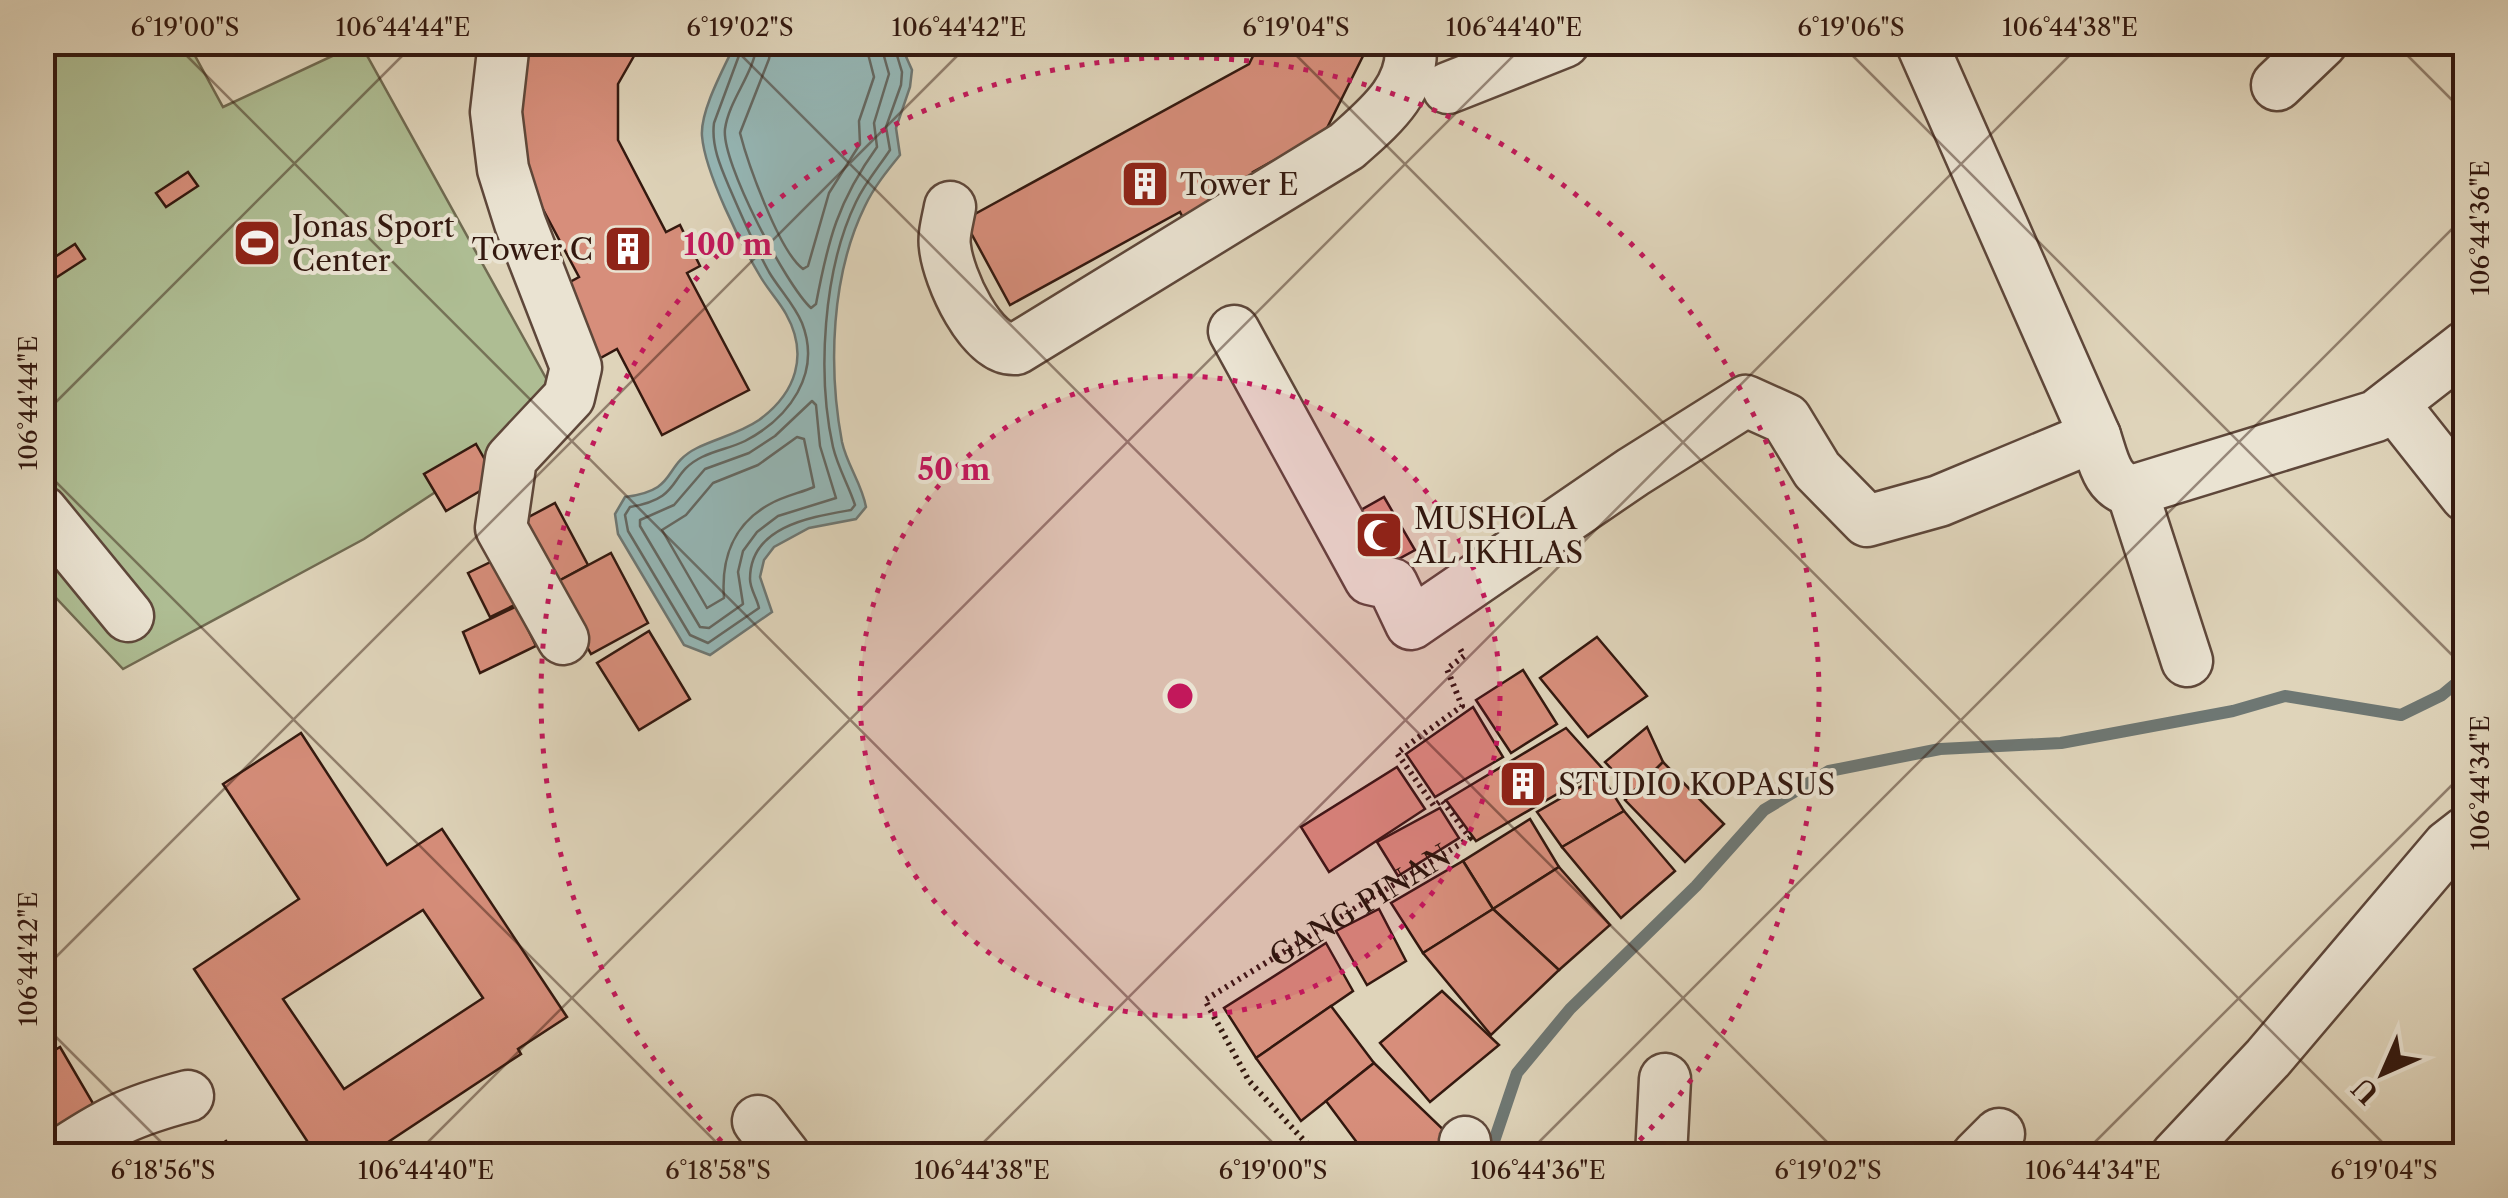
<svg xmlns="http://www.w3.org/2000/svg" width="2508" height="1198" font-family="'Libre Caslon Text',serif">
<style>
.green{fill:#aebd93;stroke:#706a51;stroke-width:2.5}
.water{fill:#95b7b6;stroke:#6e7773;stroke-width:2.5}
.lines{fill:none;stroke-linecap:round;stroke-linejoin:round}
.shore{stroke:#646862;stroke-width:2.5}
.stream{stroke:#6e7773;stroke-width:12}
.building{fill:#d78e7b;stroke:#33180f;stroke-width:2.5;fill-rule:evenodd}
.minor-casing{stroke:#5e473a;stroke-width:55}
.path{stroke:#33180f;stroke-width:6;stroke-dasharray:2.5 5;stroke-linecap:butt}
.minor{stroke:#eae3d2;stroke-width:50}
.ticks{fill:none;stroke:#33180f;stroke-width:2.5;stroke-opacity:0.45}
.ring{fill:none;stroke:#c2185b;stroke-width:5;stroke-dasharray:5 10}
.labels{text-anchor:middle;dominant-baseline:central;stroke-width:8;stroke-linejoin:round;paint-order:stroke}
.poi-label{font-size:30px;fill:#33180f;stroke:#eae3d2;text-anchor:start}
.street-label{font-size:30px;fill:#33180f;stroke:#eae3d2}
.centre{fill:#c2185b;stroke:#eae3d2;stroke-width:5}
.ring-label{font-size:30px;text-anchor:middle;font-weight:bold;fill:#c2185b;stroke:#eae3d2;stroke-width:8;stroke-linejoin:round;paint-order:stroke}
.neatline{fill:none;stroke:#33180f;stroke-width:4}
.ticks-label{font-size:25px;text-anchor:middle;fill:#33180f}
</style>
<rect width="100%" height="100%" fill="#dfd4ba"/>
<filter id="stains"><feTurbulence type="fractalNoise" baseFrequency=".002" numOctaves="4"/><feColorMatrix values="0 0 0 0 .2 0 0 0 0 .09 0 0 0 0 .02 0 0 0 .5 -.17"/></filter>
<radialGradient id="worn" r=".72"><stop offset=".6" stop-color="#630" stop-opacity="0"/><stop offset="1" stop-color="#630" stop-opacity=".3"/></radialGradient>
<path class="green" d="M43,43h145l35,64 137,-64 187,337 -5,42 -178,117 -241,130 -80,-85z"/>
<path class="water" d="M736,42l164,1 12,27 -2,17 -14,41 4,27c-13,16 -26,32 -35,51 -34,69 -37,161 -23,236 5,23 20,42 24,65l-10,12 -47,9 -35,19 -10,13 -4,17 12,35 -62,43 -26,-10 -66,-111 -3,-20 10,-17c55,-7 36,-31 72,-49 21,-10 43,-15 62,-28 37,-27 50,-65 27,-106 -7,-13 -18,-24 -26,-38 -19,-32 -55,-103 -58,-140 -2,-26 23,-70 34,-94z"/>
<g class="lines">
<g class="shore">
<path d="M744,42l-30,81c-3,23 7,45 16,66 12,28 24,56 39,83 10,17 25,32 33,51 20,51 -13,95 -57,118 -14,7 -29,9 -43,16 -35,17 -18,41 -72,50l-5,8 3,16 62,104 18,8 51,-35c-2,-10 -9,-19 -9,-29 0,-53 61,-62 101,-69l4,-5c-6,-19 -17,-37 -22,-58 -16,-72 -10,-177 23,-245 9,-19 22,-34 34,-52l-4,-23 15,-42 1,-13 -9,-30"/>
<path d="M757,42c-2,31 -28,57 -32,87 -4,33 61,156 86,179l5,-4c12,-64 22,-103 61,-157l-3,-24 15,-49 -9,-32"/>
<path d="M772,42l-3,17 -29,74c8,31 39,118 63,136l5,-3 21,-73 31,-49 -1,-23 15,-44 -9,-35"/>
<path d="M812,401l4,4 4,41 16,52 -58,18 -21,16 -14,19 -5,21 5,32 -34,24 -9,-1 -60,-101v-6l34,-15 31,-36 44,-16 26,-17z"/>
<path d="M797,437l7,2 10,48c-14,6 -30,9 -44,17 -37,20 -49,55 -46,94l-17,10 -45,-78 24,-15 27,-32 45,-18z"/>
</g>
<path class="stream" d="M1489,1156l28,-83 53,-64 126,-123 68,-76 65,-39 111,-22 121,-6 172,-32 52,-15 116,19 41,-20 24,-20"/>
</g>
<g class="building">
<path d="M525,42h117l-24,42v56l48,92 14,-7 20,41 -13,7 62,117 -87,45 -45,-86 -22,12 -38,-72 22,-12 -58,-109 1,-120z"/>
<path d="M1260,42h110l-45,90 -72,40 13,24 -81,26 -5,-10 -170,93 -46,-85 285,-156z"/>
<path d="M188,172l10,14 -32,21 -10,-14z"/>
<path d="M75,244l10,15 -31,20 -10,-15z"/>
<path d="M476,444l21,37 -51,30 -22,-37z"/>
<path d="M1384,497l31,53 -42,23 -30,-53z"/>
<path d="M555,503l33,62 -35,19 -45,-56z"/>
<path d="M611,553l37,70 -57,31 -38,-70z"/>
<path d="M503,556l22,44 -35,17 -22,-44z"/>
<path d="M517,606l19,40 -56,27 -17,-41z"/>
<path d="M649,631l41,68 -51,31 -42,-67z"/>
<path d="M1597,637l50,59 -59,41 -48,-59z"/>
<path d="M1523,670l34,54 -46,29 -35,-53z"/>
<path d="M1473,707l30,50 -68,40 -29,-43z"/>
<path d="M1647,727l16,35 -30,30 -28,-30z"/>
<path d="M1566,728l36,40 -126,73 -30,-41z"/>
<path d="M301,733l86,132 55,-36 125,188 -49,32 3,5 -154,102h-50l-123,-187 105,-70 -76,-115zM423,910l60,88 -139,91 -61,-90z"/>
<path d="M1663,762l61,62 -39,38 -60,-62z"/>
<path d="M1397,767l28,42 -96,63 -28,-45z"/>
<path d="M1601,775l23,36 -62,36 -25,-35z"/>
<path d="M1440,808l19,30 -61,38 -21,-34z"/>
<path d="M1624,811l51,60 -54,47 -59,-71z"/>
<path d="M1530,819l29,48 -66,42 -30,-48z"/>
<path d="M1463,861l30,48 -70,44 -32,-50z"/>
<path d="M1559,867l51,58 -51,45 -66,-61z"/>
<path d="M1379,909l27,52 -39,24 -31,-54z"/>
<path d="M1493,909l66,61 -68,65 -68,-82z"/>
<path d="M1326,943l27,48 -97,67 -32,-50z"/>
<path d="M1442,991l57,54 -69,57 -50,-59z"/>
<path d="M1331,1006l43,57 -73,58 -45,-63z"/>
<path d="M60,1047l34,58 -52,31v-78z"/>
<path d="M1374,1063l77,74 -26,19h-10l-13,-12 -26,12h-9l-41,-55z"/>
<path d="M226,1141l9,15h-32z"/>
</g>
<g class="lines">
<g class="minor-casing">
<g id="minor">
<path d="M504,42l-8,70 7,57 17,54 56,144 -7,30 -58,62 -10,69 62,111"/>
<path d="M1921,42l174,394c8,23 11,49 37,55l244,-75 90,-70"/>
<path d="M2277,85l45,-43"/>
<path d="M1448,88l116,-46"/>
<path d="M950,207c-2,12 -7,28 -5,40 3,30 36,105 71,102l331,-203c30,-27 70,-58 63,-104"/>
<path d="M1234,331l136,248 22,5 19,40 222,-152 113,-71 40,18 31,51 50,51 72,-20 156,-65"/>
<path d="M2394,405l72,91"/>
<path d="M2132,491l55,170"/>
<path d="M42,511l86,105"/>
<path d="M758,1121l27,35"/>
<path d="M1465,1142l1,14"/>
<path d="M58,1156c49,-33 73,-45 130,-60"/>
<path d="M1661,1156l4,-77"/>
<path d="M1977,1156l22,-22"/>
<path d="M2176,1156l92,-98 180,-212 18,-14"/>
</g>
</g>
<path class="path" id="s1" d="M1335,1156l-25,-9 -61,-66 -44,-81 265,-162 -28,-38 -8,6 -37,-53 65,-47 -15,-37 17,-13 -5,-9"/>
<use href="#minor" class="minor"/>
</g>
<path class="ticks" d="M173,42l1113,1114M728,42l1113,1114M1283,42l1113,1114M1839,42l627,627M2394,42l72,72M42,416l374,-374M42,468l688,688M42,971l929,-929M42,1023l133,133M414,1156l1113,-1114M970,1156l1113,-1114M1525,1156l941,-941M2081,1156l385,-385"/>
<circle cx="1180" cy="696" r="320" fill="#c2185b" fill-opacity=".12"/>
<g class="ring">
<circle cx="1180" cy="696" r="320"/>
<path d="M732 1152A639 639 0 1 1 1628 1152"/>
</g>
<defs>
<g id="building-square" transform="scale(2.5)"><rect x="-9" y="-9" width="18" height="18" rx="4" fill="#8f2418" stroke="#eae3d2"/><path d="M-4-6H4V6H1V3H-1V6H-4ZM-2.5-4.3h1.7v1.8h-1.7ZM.8-4.3h1.7v1.8H.8ZM-2.5-1h1.7V.8h-1.7ZM.8-1h1.7V.8H.8Z" fill="#fff"/></g>
<g id="stadium-square" transform="scale(2.5)"><rect x="-9" y="-9" width="18" height="18" rx="4" fill="#8f2418" stroke="#eae3d2"/><path d="M0-5a6.5 5 0 1 0 0 10a6.5 5 0 1 0 0-10ZM-3.5-1.8h7v3.6h-7Z" fill="#fff"/></g>
<g id="mosque-square" transform="scale(2.5)"><rect x="-9" y="-9" width="18" height="18" rx="4" fill="#8f2418" stroke="#eae3d2"/><path d="M3.5-4.9A6 6 0 1 0 3.5 4.9A5 5 0 1 1 3.5-4.9Z" fill="#fff"/></g>
</defs>
<g fill-rule="evenodd">
<use href="#building-square" x="1145" y="184"/>
<use href="#stadium-square" x="257" y="243"/>
<use href="#building-square" x="628" y="249"/>
<use href="#mosque-square" x="1379" y="535"/>
<use href="#building-square" x="1523" y="784"/>
</g>
<g class="labels">
<g class="poi-label">
<text x="1180" y="184">Tower E</text>
<text x="292" y="226">Jonas Sport<tspan x="292" dy="34">Center</tspan></text>
<text x="593" y="249" text-anchor="end">Tower C</text>
<text x="1414" y="518">MUSHOLA<tspan x="1414" dy="34">AL IKHLAS</tspan></text>
<text x="1558" y="784">STUDIO KOPASUS</text>
</g>
<g class="street-label">
<text stroke="none"><textPath href="#s1" startOffset="390">GANG PINAN</textPath></text>
</g>
</g>
<circle cx="1180" cy="696" r="15" class="centre"/>
<g class="ring-label">
<text x="728" y="255">100 m</text>
<text x="954" y="480">50 m</text>
</g>
<rect width="2508" height="1198" fill="none" stroke="#dfd4ba" stroke-width="110"/>
<g transform="translate(2383 1073) rotate(225)" stroke="#eae3d2" stroke-width="8" paint-order="stroke">
<path d="M0-8L18 38L0 25L-18 38Z" fill="#33180f"/>
<text y="-15" font-size="28" font-weight="bold" text-anchor="middle" fill="#33180f">U</text>
</g>
<rect x="55" y="55" width="2398" height="1088" class="neatline"/>
<g class="ticks-label">
<text x="185" y="36">6°19'00"S</text>
<text x="403" y="36">106°44'44"E</text>
<text x="740" y="36">6°19'02"S</text>
<text x="959" y="36">106°44'42"E</text>
<text x="1296" y="36">6°19'04"S</text>
<text x="1514" y="36">106°44'40"E</text>
<text x="1851" y="36">6°19'06"S</text>
<text x="2070" y="36">106°44'38"E</text>
<text transform="translate(2480 228) rotate(-90)" y="9">106°44'36"E</text>
<text transform="translate(28 403) rotate(-90)" y="9">106°44'44"E</text>
<text transform="translate(2480 783) rotate(-90)" y="9">106°44'34"E</text>
<text transform="translate(28 959) rotate(-90)" y="9">106°44'42"E</text>
<text x="163" y="1179">6°18'56"S</text>
<text x="426" y="1179">106°44'40"E</text>
<text x="718" y="1179">6°18'58"S</text>
<text x="982" y="1179">106°44'38"E</text>
<text x="1273" y="1179">6°19'00"S</text>
<text x="1538" y="1179">106°44'36"E</text>
<text x="1828" y="1179">6°19'02"S</text>
<text x="2093" y="1179">106°44'34"E</text>
<text x="2384" y="1179">6°19'04"S</text>
</g>
<rect width="100%" height="100%" filter="url(#stains)"/>
<rect width="100%" height="100%" fill="url(#worn)"/>
</svg>
